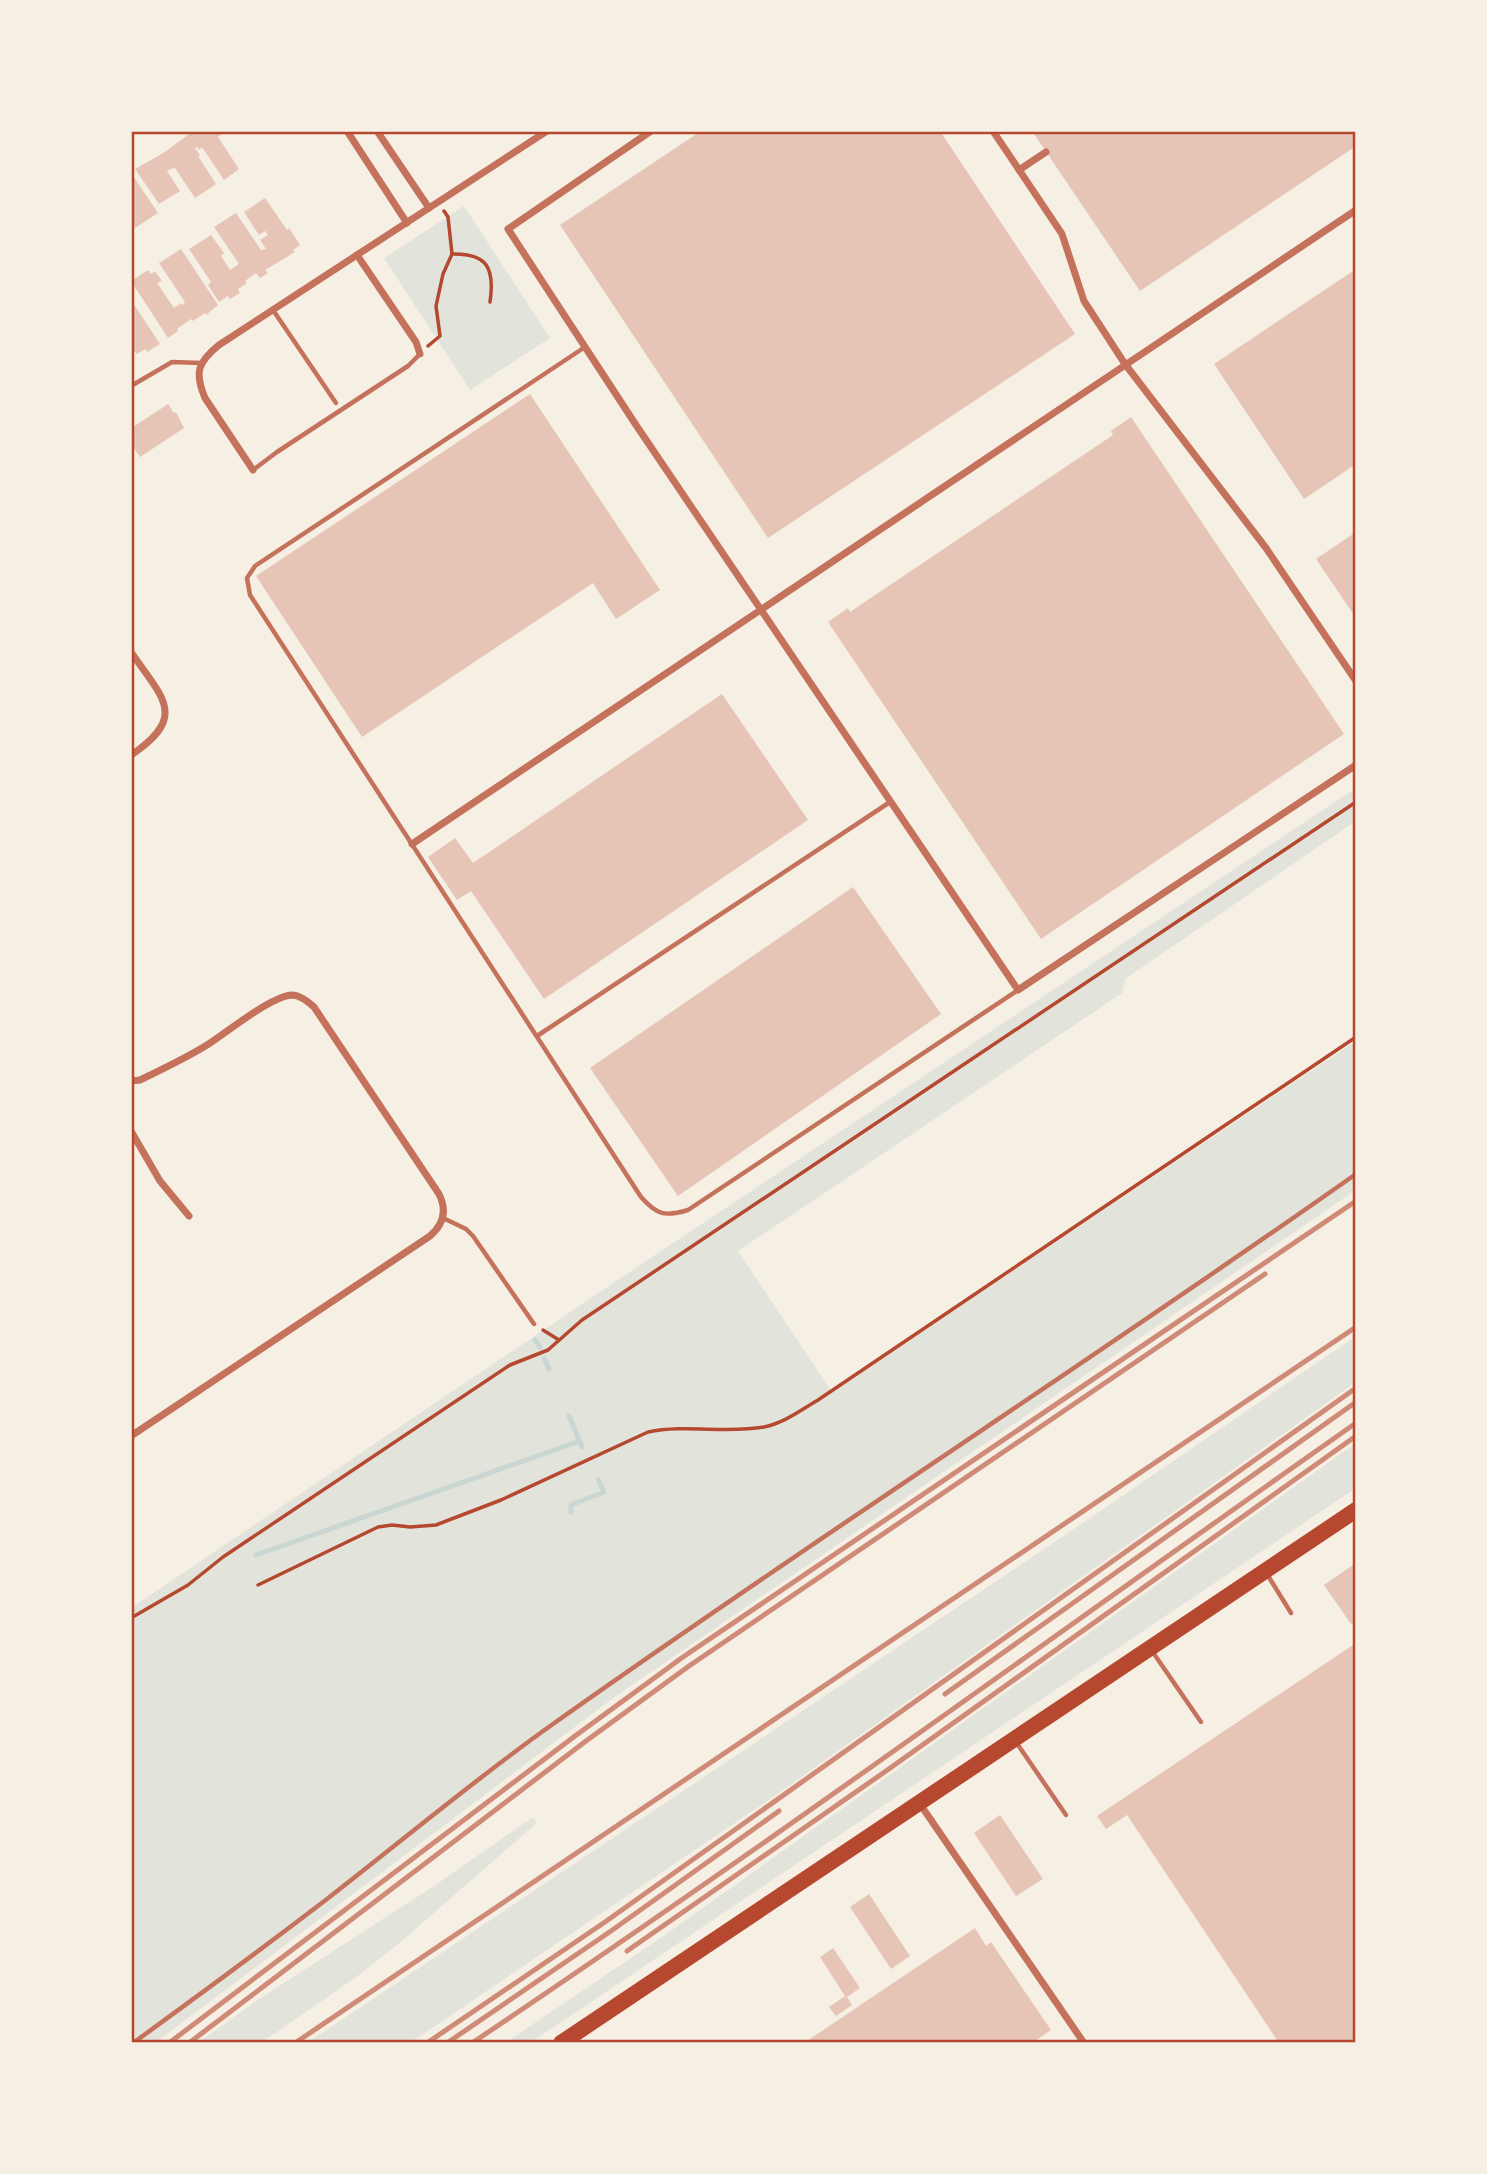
<svg xmlns="http://www.w3.org/2000/svg" width="1487" height="2174" font-family="Barlow,sans-serif">
<style>
.green{fill:#e2e4dc}
.lines{fill:none;stroke-linecap:round;stroke-linejoin:round}
.stream{stroke:#c9d6d2;stroke-width:5}
.building{fill:#e6c5b7}
.path{stroke:#b5482f;stroke-width:3.5}
.service{stroke:#c5725c;stroke-width:4.5}
.minor{stroke:#c5725c;stroke-width:7}
.primary{stroke:#b5482f;stroke-width:16}
.rail{stroke:#cf8b77;stroke-width:5}
.neatline{fill:none;stroke:#b5482f;stroke-width:2.5}
</style>
<rect width="100%" height="100%" fill="#f6efe4"/>
<g class="green">
<path d="M464,206l86,132 -80,52 -86,-132z"/>
<path d="M1356,788v33l-231,158 -3,14 -384,258 94,141 524,-351v149l-740,506 -461,347h-24v-435l512,-345z"/>
<path d="M1356,1336v46l-577,411 -369,250h-103l761,-510z"/>
<path d="M1356,1443v45l-826,555h-25l157,-106z"/>
<path d="M533,1817l4,6 -140,122 -42,33 -94,65h-63l58,-42 178,-115z"/>
</g>
<g class="lines">
<g class="stream">
<path d="M535,1340l5,7"/>
<path d="M544,1358l5,11"/>
<path d="M569,1416l13,31"/>
<path d="M571,1512v-7l33,-13 -6,-13"/>
<path d="M256,1555l324,-114"/>
</g>
</g>
<g class="building">
<path d="M190,131h36l-8,6 21,32 -15,11 -22,-33 -3,3 -2,-3 -2,1 5,7 -2,1 18,28 -21,14 -20,-30 -4,1 -4,2 13,20 -21,13 -24,-35 30,-17 24,-18z"/>
<path d="M701,131h239l135,203 -307,204 -208,-313z"/>
<path d="M1032,131h324v15l-216,145z"/>
<path d="M131,173l27,40 -23,15 -4,-6z"/>
<path d="M265,198l22,32 2,-2 11,17 -7,5 2,2 -30,18 3,3 -8,5 -4,-5 -11,8 2,2 -9,6 2,4 -10,6 -2,-3 -9,6 -11,-17 3,-3 -22,-33 22,-14 13,18 -3,3 9,14 9,-6 -25,-37 22,-14 25,37 5,-1 -6,-9 8,-5 -3,-4 -6,4 -15,-23z"/>
<path d="M181,249l37,56 -12,10 -1,-2 -12,8 -2,-2 -14,10 1,2 -10,7 -37,-57 17,-11 3,4 4,-3 7,10 -5,2 17,25 7,-5 1,2 3,-3 -26,-39z"/>
<path d="M1356,269v195l-52,35 -90,-135z"/>
<path d="M131,300l29,44 -13,8 -2,-3 -8,5 -2,-2 -4,2z"/>
<path d="M530,394l130,196 -44,29 -23,-36 -231,154 -106,-161z"/>
<path d="M168,404l6,9 2,-1 8,16 -44,29 -9,-13v-19l2,2z"/>
<path d="M1131,417l213,317 -303,205 -213,-317 20,-14 2,4 263,-177 -2,-4z"/>
<path d="M1356,532v86l-40,-59z"/>
<path d="M722,694l86,126 -264,179 -73,-108 -14,9 -29,-43 27,-19 18,25z"/>
<path d="M853,887l88,127 -263,182 -88,-128z"/>
<path d="M1356,1563v58l-5,3 -27,-39z"/>
<path d="M1356,1643v400h-77l-152,-228 -21,14 -9,-13z"/>
<path d="M1000,1815l43,64 -27,17 -42,-63z"/>
<path d="M869,1894l41,62 -19,13 -41,-62z"/>
<path d="M975,1928l11,18 5,-4 60,88 -19,13h-228z"/>
<path d="M833,1948l27,40 -13,9 5,8 -16,11 -7,-9 16,-11 -25,-39z"/>
</g>
<g class="lines">
<g class="path">
<path d="M452,254c35,-1 43,14 38,48"/>
<path d="M428,346l12,-10 -4,-30 7,-32 9,-20 -4,-37 -4,-6"/>
<path d="M543,1330l16,10"/>
<path d="M258,1585l120,-58 14,-2 18,2 26,-2 65,-25 147,-68c38,-8 78,2 116,-5 20,-4 37,-17 54,-27l538,-363"/>
<path d="M131,1618l57,-33 35,-28 287,-192 38,-15 34,-30 774,-518"/>
</g>
<g class="service">
<path d="M273,310l63,93"/>
<path d="M585,347l-330,219 -8,12 3,17 391,602c16,18 24,20 47,13l330,-220"/>
<path d="M131,386l41,-24 29,1"/>
<path d="M253,470l24,-18 131,-86 12,-12"/>
<path d="M537,1036l353,-234"/>
<path d="M443,1218l23,11 7,7 61,88"/>
<path d="M1267,1574l24,39"/>
<path d="M1152,1651l49,71"/>
<path d="M1016,1742l50,73"/>
<path d="M133,2043c65,-47 130,-95 194,-144 75,-58 148,-120 226,-175 265,-188 538,-363 803,-550"/>
</g>
<g class="minor">
<path d="M347,131l60,92"/>
<path d="M377,131l52,77"/>
<path d="M651,131l-143,98 128,196 382,565 338,-225"/>
<path d="M993,131l69,103 22,67 41,63 141,184 90,133"/>
<path d="M1019,170l27,-18"/>
<path d="M357,255l59,87 4,12"/>
<path d="M253,470l-48,-72c-11,-26 -7,-36 14,-53l328,-214"/>
<path d="M131,652c31,46 58,64 0,103"/>
<path d="M412,844l944,-634"/>
<path d="M131,1081l9,-1c23,-11 46,-22 67,-35 19,-12 63,-48 84,-50 9,0 16,6 23,12l125,187c8,16 5,30 -9,42l-299,200"/>
<path d="M131,1131l29,50 29,35"/>
<path d="M920,1804l164,239"/>
</g>
<path class="primary" d="M561,2043l795,-533"/>
<g class="rail">
<path d="M945,1694l411,-292"/>
<path d="M627,1951l259,-180 470,-335"/>
<path d="M169,2043l406,-307 108,-79 673,-456"/>
<path d="M189,2043l397,-302 103,-75 576,-392"/>
<path d="M295,2043l1061,-716"/>
<path d="M427,2043l178,-121 751,-534"/>
<path d="M447,2043l164,-112 168,-120"/>
<path d="M472,2043c299,-200 589,-413 884,-620"/>
</g>
</g>
<rect width="1487" height="2174" fill="none" stroke="#f6efe4" stroke-width="266"/>
<rect x="133" y="133" width="1221" height="1908" class="neatline"/>
</svg>
